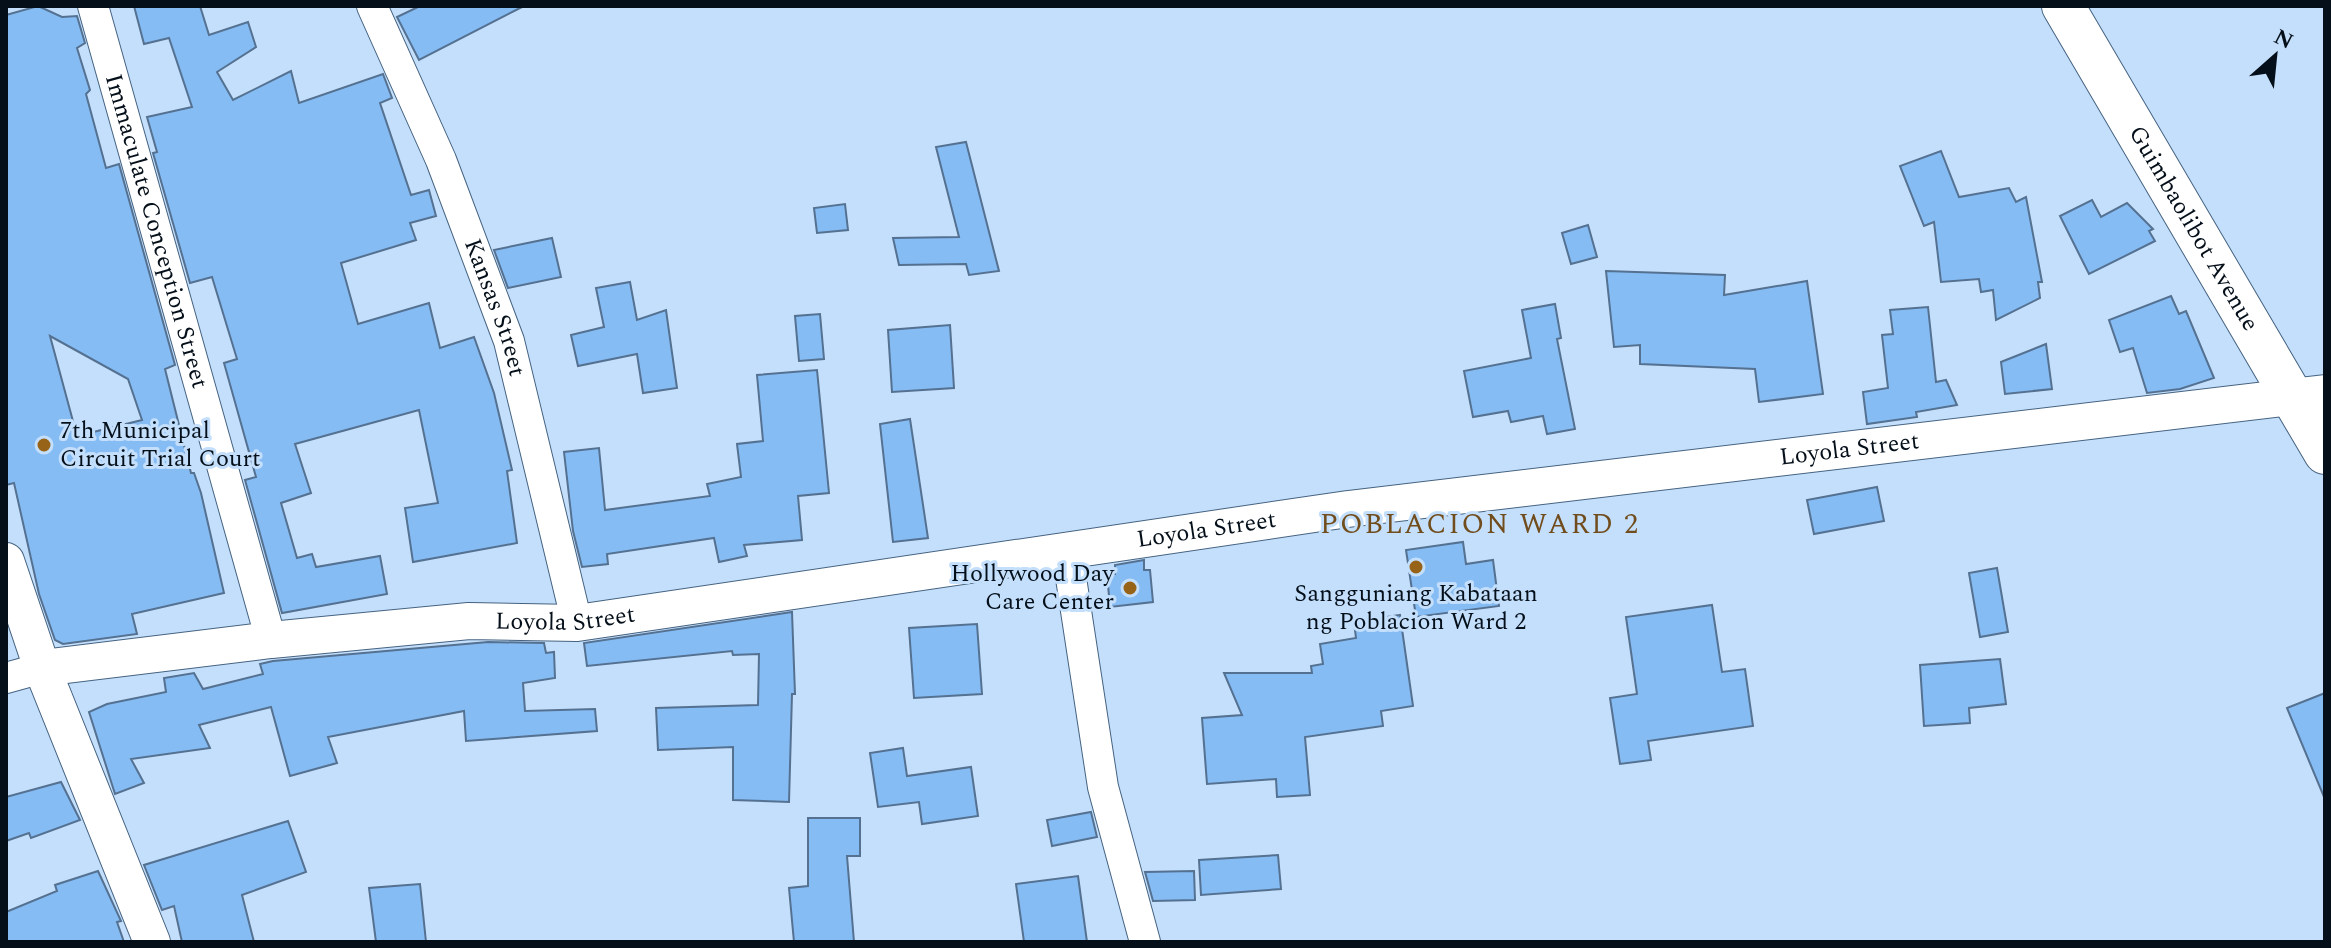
<svg xmlns="http://www.w3.org/2000/svg" width="2331" height="948" font-family="Spectral,serif">
<style>
.building{fill:#86bcf4;stroke:#547191;stroke-width:2;fill-rule:evenodd}
.lines{fill:none;stroke-linecap:round;stroke-linejoin:round}
.minor-casing{stroke:#456381;stroke-width:32}
.tertiary-casing{stroke:#456381;stroke-width:38}
.secondary-casing{stroke:#456381;stroke-width:44}
.minor{stroke:#fff;stroke-width:30}
.tertiary{stroke:#fff;stroke-width:36}
.secondary{stroke:#fff;stroke-width:42}
.poi-dot{fill:#976318;stroke:#c4dffb;stroke-width:3}
.labels{text-anchor:middle;dominant-baseline:central;stroke-width:6;stroke-linejoin:round;paint-order:stroke}
.street-label{font-size:24px;fill:#040f1a;stroke:#c4dffb}
.poi-label{font-size:24px;fill:#040f1a;stroke:#c4dffb;text-anchor:start}
.quarter-label{font-size:28px;letter-spacing:2px;fill:#714c1c;stroke:#c4dffb}
</style>
<rect width="100%" height="100%" fill="#c4dffb"/>
<g class="building">
<path d="M38,6l24,11 15,-1 8,27 -8,5 13,42 -4,4 20,74 13,-4 56,201 -10,4 26,104h3l7,20 23,100 -92,21 5,20 -74,10 -8,-4 -16,-46 -25,-111 -8,2v-470zM50,336l78,43 14,41 -65,16z"/>
<path d="M134,6h66l9,29 39,-13 8,25 -39,25 16,28 58,-29 8,32 84,-29 9,24 -12,5 31,92 18,-5 7,26 -26,7 6,17 -75,23 17,61 71,-21 11,45 34,-11 20,56 18,77 -5,1 10,72 -104,19 -8,-54 33,-5 -19,-93 -124,34 16,49 -30,10 16,55 15,-4 4,13 64,-11 7,38 -105,19 -37,-133 11,-3 -32,-114 13,-4 -25,-82 -22,6 -37,-130 4,-1 -10,-35 45,-10 -23,-69 -25,6z"/>
<path d="M420,6h104l-105,54 -22,-43z"/>
<path d="M966,142l33,129 -30,4 -3,-11 -67,1 -6,-27 66,-1 -23,-90z"/>
<path d="M1941,151l18,46 50,-9 7,14 10,-5 16,85h-4l2,16 -44,22 -3,-30 -12,2 -2,-13 -38,3 -7,-60 -10,4 -24,-60z"/>
<path d="M2092,200l9,17 26,-14 26,26 -4,2 6,10 -66,33 -29,-58z"/>
<path d="M845,204l3,26 -31,3 -3,-25z"/>
<path d="M1588,225l9,32 -26,7 -9,-31z"/>
<path d="M552,238l9,39 -53,11 -14,-38z"/>
<path d="M1606,271l119,4 -1,20 83,-14 16,113 -64,8 -4,-33 -115,-5v-19l-26,2z"/>
<path d="M630,282l7,38 29,-10 11,78 -34,5 -6,-39 -59,12 -7,-31 33,-8 -8,-39z"/>
<path d="M2171,296l8,18 7,-3 28,67 -34,11 -33,4 -14,-45 -13,4 -11,-32z"/>
<path d="M1555,304l6,34 -4,1 18,90 -28,5 -4,-18 -32,6 -3,-11 -35,6 -9,-46 67,-13 -9,-48z"/>
<path d="M1928,307l8,75 10,-2 11,25 -41,7 1,5 -50,7 -4,-32 25,-4 -6,-53 11,-1 -3,-24z"/>
<path d="M820,314l4,45 -25,2 -4,-45z"/>
<path d="M950,325l4,63 -62,4 -4,-62z"/>
<path d="M2046,344l6,45 -47,5 -4,-32z"/>
<path d="M817,370l12,123 -31,3 4,44 -58,5 3,11 -28,6 -5,-24 -107,16 1,10 -26,3 -9,-36 -9,-79 35,-4 6,62 105,-14 -3,-12 34,-7 -4,-33 26,-3 -6,-66z"/>
<path d="M910,419l18,119 -35,4 -13,-118z"/>
<path d="M1877,487l7,34 -70,13 -7,-34z"/>
<path d="M1463,542l3,22 27,-4 6,46 -83,11 -10,-67z"/>
<path d="M1144,560v10h6l3,32 -43,5 -3,-33h8v-9z"/>
<path d="M1997,568l11,64 -28,5 -11,-64z"/>
<path d="M1712,605l10,67 23,-3 8,57 -105,15 3,19 -31,4 -10,-66 27,-4 -11,-77z"/>
<path d="M792,612l3,82h-3l-3,108 -56,-2v-53l-75,3 -2,-42 102,-3 1,-51 -26,1 -1,-4 -145,15 -3,-23z"/>
<path d="M1400,615l13,91 -32,5 2,15 -78,11 5,58 -33,2 -1,-18 -69,5 -5,-66 40,-3 -18,-42h88l-1,-7 12,-2 -3,-20 36,-6 -2,-16z"/>
<path d="M977,624l5,70 -68,4 -5,-70z"/>
<path d="M488,642l56,1 2,10 8,-1 1,26 -32,5 2,28 70,-2 2,22 -131,10 -2,-30 -136,26 9,26 -47,13 -19,-69 -72,18 11,23 -79,11 13,24 -29,11 -26,-82 18,-8 59,-12 -2,-14 30,-5 9,16 60,-15 -3,-10 13,-3z"/>
<path d="M2000,659l6,45 -37,4 1,15 -46,3 -4,-61z"/>
<path d="M2325,693v104h-1l-37,-89z"/>
<path d="M903,748l4,28 64,-9 7,49 -56,8 -3,-22 -41,5 -8,-54z"/>
<path d="M61,782l19,38 -49,18 -2,-5 -23,8v-44z"/>
<path d="M1091,812l6,25 -45,9 -5,-26z"/>
<path d="M808,818h52v38h-13l7,86h-60l-5,-54 19,-2z"/>
<path d="M288,821l18,51 -64,23 12,47h-72l-8,-36 -12,4 -18,-45z"/>
<path d="M1278,855l3,34 -80,6 -2,-35z"/>
<path d="M98,871l23,50 -4,1 7,20h-118v-30l51,-21 -2,-6z"/>
<path d="M1194,871l1,29 -42,1 -8,-29z"/>
<path d="M1078,876l9,66h-63l-8,-58z"/>
<path d="M420,884l6,58h-50l-7,-54z"/>
</g>
<g class="lines">
<g class="minor-casing">
<g id="minor">
<path id="s1" d="M93,6l178,634"/>
<path id="s2" d="M372,6l69,154 68,181 68,282"/>
<path d="M1067,552l36,235 42,155"/>
<path d="M6,678l36,-10"/>
</g>
</g>
<g class="tertiary-casing">
<g id="tertiary">
<path d="M6,561l36,107 110,274"/>
<path id="s3" d="M42,668l229,-28 198,-19 108,2 771,-114 977,-116"/>
</g>
</g>
<g class="secondary-casing">
<g id="secondary">
<path id="s4" d="M2063,6l262,447"/>
</g>
</g>
<use href="#minor" class="minor"/>
<use href="#tertiary" class="tertiary"/>
<use href="#secondary" class="secondary"/>
</g>
<g class="poi-dot">
<circle cx="44" cy="445" r="8"/>
<circle cx="1416" cy="567" r="8"/>
<circle cx="1130" cy="588" r="8"/>
</g>
<g class="labels">
<g class="street-label">
<text stroke="none"><textPath href="#s4" startOffset="258">Guimbaolibot Avenue</textPath></text>
<text stroke="none"><textPath href="#s1" startOffset="234">Immaculate Conception Street</textPath></text>
<text stroke="none"><textPath href="#s2" startOffset="326">Kansas Street</textPath></text>
<text stroke="none"><textPath href="#s3" startOffset="1822">Loyola Street</textPath></text>
<text stroke="none"><textPath href="#s3" startOffset="1174">Loyola Street</textPath></text>
<text stroke="none"><textPath href="#s3" startOffset="526">Loyola Street</textPath></text>
</g>
<g class="poi-label">
<text x="60" y="431">7th Municipal<tspan x="60" dy="28">Circuit Trial Court</tspan></text>
<text x="1114" y="574" text-anchor="end">Hollywood Day<tspan x="1114" dy="28">Care Center</tspan></text>
<text x="1416" y="594" text-anchor="middle">Sangguniang Kabataan<tspan x="1416" dy="28">ng Poblacion Ward 2</tspan></text>
</g>
<g class="quarter-label">
<text x="1480" y="524">POBLACION WARD 2</text>
</g>
</g>
<rect width="2331" height="948" fill="none" stroke="#040f1a" stroke-width="16"/>
<g transform="translate(2275 56) rotate(27)" stroke="#c4dffb" stroke-width="6" paint-order="stroke">
<path d="M0-6L14 30L0 20L-14 30Z" fill="#040f1a"/>
<text y="-12" font-size="22" font-weight="bold" text-anchor="middle" fill="#040f1a">N</text>
</g>
</svg>
